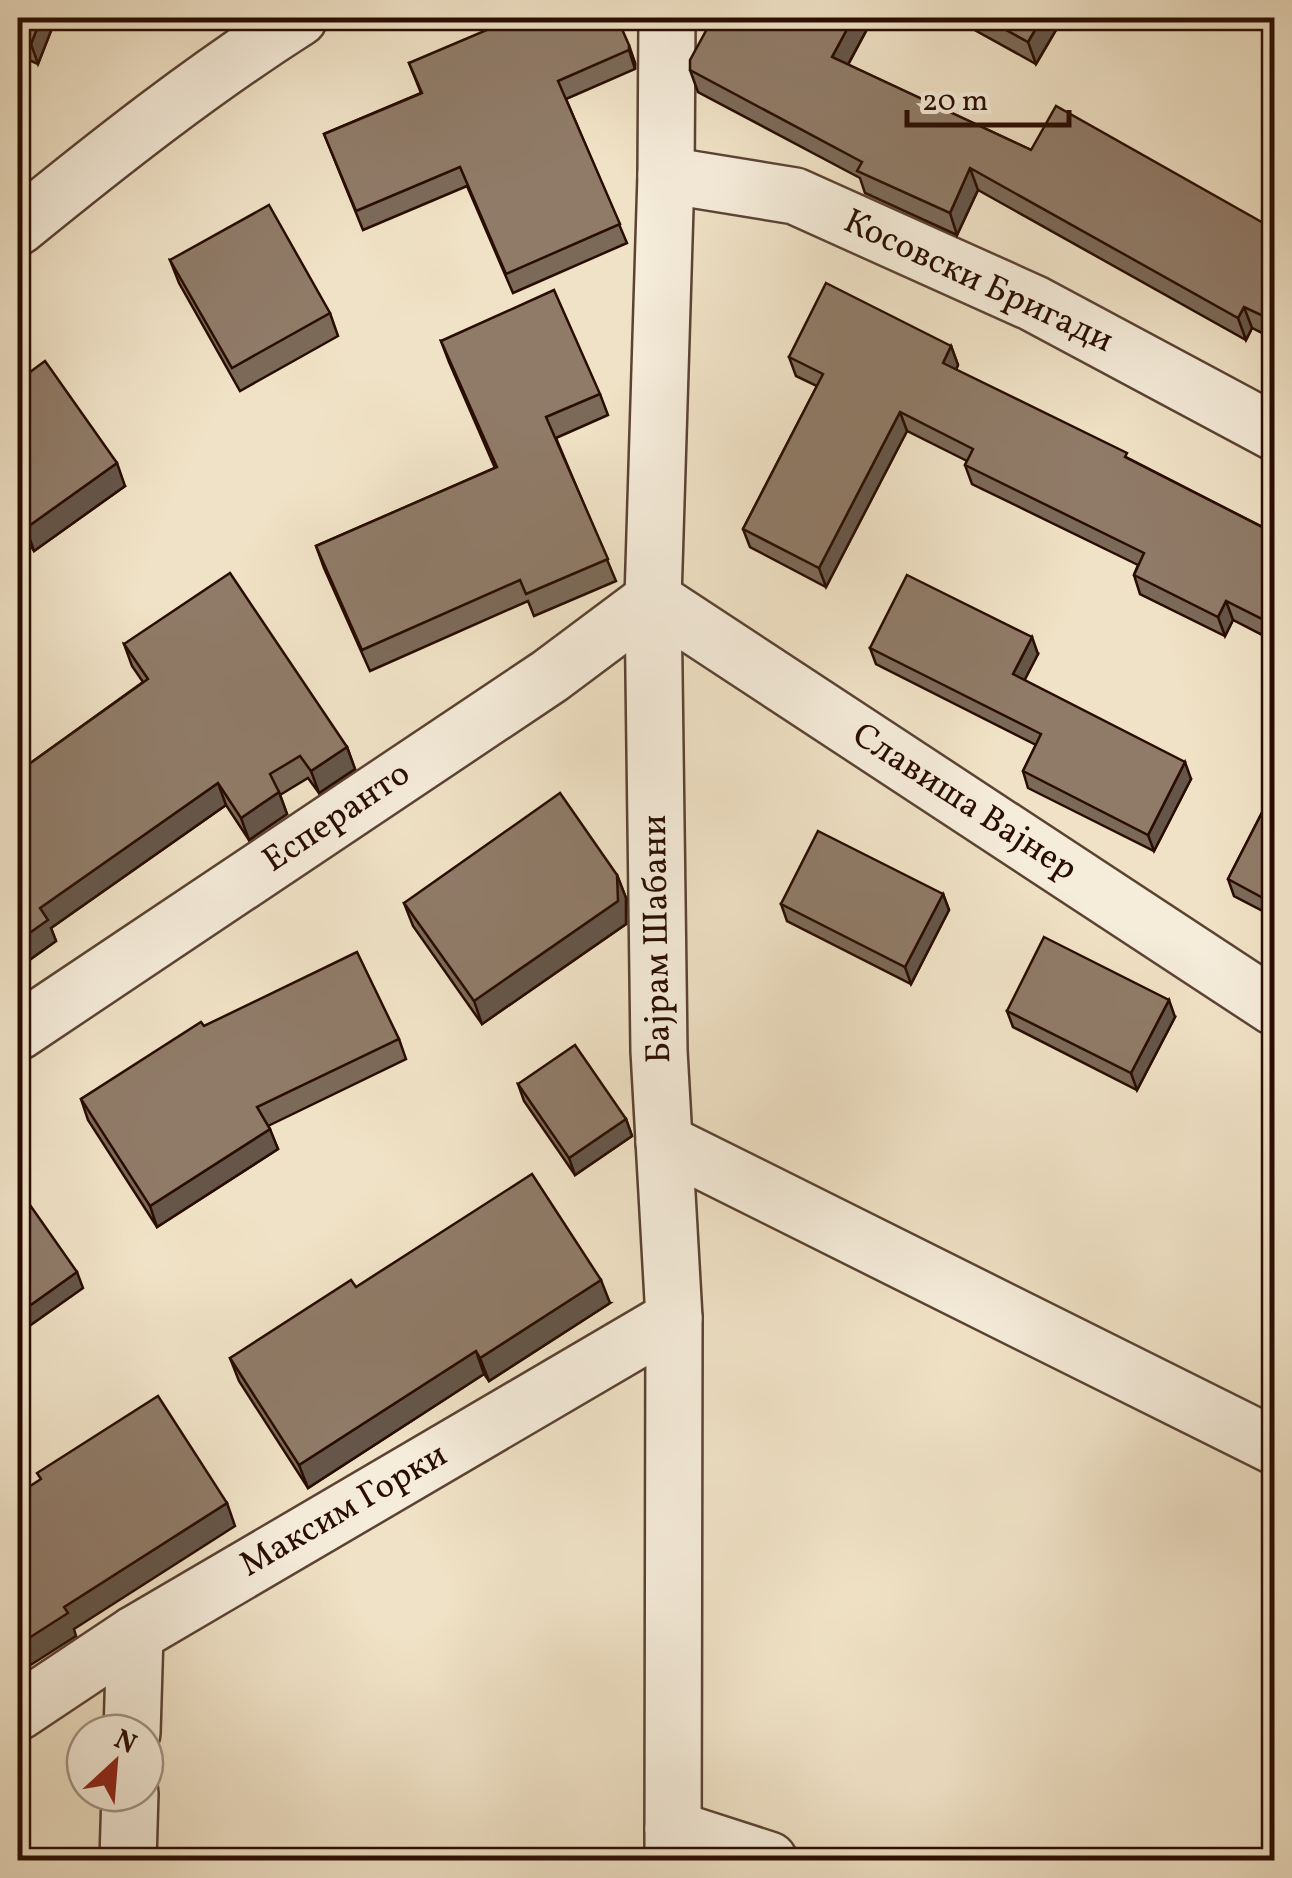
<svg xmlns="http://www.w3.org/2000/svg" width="1292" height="1878" font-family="Vollkorn,serif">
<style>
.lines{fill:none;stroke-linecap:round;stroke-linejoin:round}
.minor-casing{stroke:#5b4233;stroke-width:60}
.minor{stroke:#f5ecda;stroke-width:55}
.wall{fill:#7c6a59;stroke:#290c02;stroke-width:2.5}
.shaded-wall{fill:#655649;stroke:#290c02;stroke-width:2.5}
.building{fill:#907b68;stroke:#290c02;stroke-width:2.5}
.labels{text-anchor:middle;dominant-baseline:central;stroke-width:8;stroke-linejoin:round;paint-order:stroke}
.street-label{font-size:35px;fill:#290c02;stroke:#f5ecda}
</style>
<rect width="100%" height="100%" fill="#f0e2c6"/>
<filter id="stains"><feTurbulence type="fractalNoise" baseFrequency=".002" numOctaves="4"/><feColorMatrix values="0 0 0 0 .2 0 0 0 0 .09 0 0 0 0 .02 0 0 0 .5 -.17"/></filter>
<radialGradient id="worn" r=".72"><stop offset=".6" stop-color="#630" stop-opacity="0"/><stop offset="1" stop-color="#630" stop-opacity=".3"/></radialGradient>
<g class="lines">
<g class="minor-casing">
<g id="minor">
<path d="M667,18l-1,157 -13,424 6,452 15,267 -1,542"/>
<path d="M666,175l129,21 238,107 241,129"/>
<path d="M18,227c91,-74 182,-146 281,-209"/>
<path d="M653,599l621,408"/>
<path d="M18,1032l532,-356 103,-77"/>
<path d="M664,1142l610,304"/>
<path d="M18,1712l117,-78 539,-316"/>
<path d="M132,1733l3,-99"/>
<path d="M673,1829l96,31"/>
<path d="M128,1860l2,-67"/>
</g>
</g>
<use href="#minor" class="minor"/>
</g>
<g class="wall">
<path d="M18,18h38l-18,46 -9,-4 -11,26z"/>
<path d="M617,18l18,45v6l-69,30 61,144 -114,50 -46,-107 -104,44 -39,-96 97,-41 -12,-30z"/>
<path d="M713,18h160l-25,47 183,85 243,79v110l-22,-11 -6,12 -268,-150 -21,45 -92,-42 -5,-15 -162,-86 -8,-22z"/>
<path d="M953,18h110l-27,46z"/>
<path d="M170,260l160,53 8,23 -98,55 -61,-108z"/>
<path d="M441,341l159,53 8,21 -52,23 60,143 -82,35 -6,-15 -158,70 -46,-103 -8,-22 179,-78 -46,-106z"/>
<path d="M951,346l7,19 -2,5 318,163v108l-41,-21 -8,16 -85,-42 -6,-19 4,-10 -166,-81 -7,-19 2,-4 -60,-30 -81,156 -76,-40 -7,-18 74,-143 -21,-10 -7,-19z"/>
<path d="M18,381l107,105 -91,65 -6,-9 -10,6z"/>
<path d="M124,644l223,103 8,22 -36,24 -11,-15 -28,17 7,19 -38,26 -23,-35 -175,123 5,13 -38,27v-196l125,-90 -11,-16z"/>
<path d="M870,648l168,6 -14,26 167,99 -37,72 -126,-63 -5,-17 13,-26 -160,-81z"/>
<path d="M1274,789v128l-40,-21 -6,-17z"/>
<path d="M617,875l9,23v26l-144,100 -69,-98 -9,-23z"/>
<path d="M943,894l6,16 -38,74 -124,-63 -6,-17z"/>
<path d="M1007,1011l168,6 -38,73 -124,-63z"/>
<path d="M204,1026l195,13 7,20 -138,67 10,23 -121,78 -69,-107 -7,-21z"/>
<path d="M518,1084l108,35 6,17 -57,39 -51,-74z"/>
<path d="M356,1287l254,16 -121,78 -5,-7 -176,114 -69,-107 -9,-23z"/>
</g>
<g class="shaded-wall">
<path d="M41,18h15l-18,46 -7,-20z"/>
<path d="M853,18h20l-33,61 -8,-22z"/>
<path d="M1042,18h21l-27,46 -8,-22z"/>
<path d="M21,41l8,19 -11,26v-36z"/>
<path d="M629,45l6,18v6l-6,-19z"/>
<path d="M970,168l8,22 -21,45 -7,-22z"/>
<path d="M1244,307l8,21 -6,12 -8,-22z"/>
<path d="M951,346l7,19 -8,17 -7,-19z"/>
<path d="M900,412l7,19 -81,156 -7,-19z"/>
<path d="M117,463l8,23 -91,65 -8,-23z"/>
<path d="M1226,601l7,19 -8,16 -7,-19z"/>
<path d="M1032,637l6,17 -19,37 -6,-17z"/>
<path d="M347,747l8,22 -36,24 -8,-22z"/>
<path d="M1185,762l6,17 -37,72 -6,-16z"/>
<path d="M218,783l8,22 -175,123 5,13 -38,27v-27l22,-33z"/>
<path d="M279,792l8,22 -38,26 -8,-22z"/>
<path d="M617,875l9,23v26l-144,100 -8,-23z"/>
<path d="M943,894l6,16 -38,74 -6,-17z"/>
<path d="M1169,1000l6,17 -38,73 -6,-17z"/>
<path d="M626,1119l6,17 -57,39 -6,-17z"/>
<path d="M270,1129l8,20 -121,78 -7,-21z"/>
<path d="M77,1272l6,16 -65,46v-20z"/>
<path d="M601,1280l9,23 -121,78 -9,-23z"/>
<path d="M476,1351l8,23 -176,114 -9,-23z"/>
<path d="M227,1503l8,23 -161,103 2,7 -58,37v-28l46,-38z"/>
</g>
<g class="building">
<path d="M18,18h23l-10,26 -10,-3 -3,9z"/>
<path d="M515,18h102l12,27v5l-71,31 62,143 -114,50 -46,-107 -104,44 -32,-77 98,-41 -13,-30z"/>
<path d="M713,18h140l-21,39 199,93 25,-44 218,123v92l-30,-14 -6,11 -268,-150 -20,45 -93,-42 5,-9 -172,-92v-10z"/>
<path d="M984,18h58l-14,24z"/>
<path d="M269,205l61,108 -98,55 -62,-108z"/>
<path d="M826,283l125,63 -8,17 184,90 -2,4 149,76v92l-48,-24 -8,16 -84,-42 10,-22 -179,-88 8,-16 -73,-37 -81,156 -76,-39 80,-155 -34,-17z"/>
<path d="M554,290l46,104 -54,23 62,142 -82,35 -6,-14 -158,70 -46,-104 181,-79 -56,-126z"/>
<path d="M45,361l72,102 -91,65 -7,-9 -1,1v-139z"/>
<path d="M230,573l117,174 -36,24 -11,-15 -30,18 9,18 -38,26 -23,-35 -178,125 8,12 -30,21v-169l130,-93 -24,-35z"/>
<path d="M907,575l125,62 -19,37 172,88 -37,73 -125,-64 18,-37 -171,-86z"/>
<path d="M1274,789v115l-46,-25z"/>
<path d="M560,793l57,82 1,26 -144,100 -70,-98z"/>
<path d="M818,831l125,63 -38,73 -124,-63z"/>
<path d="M1044,937l125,63 -38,73 -124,-62z"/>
<path d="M357,952l42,87 -142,68 13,22 -120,77 -69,-107 120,-77 3,4z"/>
<path d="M575,1045l51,74 -57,39 -51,-74z"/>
<path d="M532,1174l69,106 -121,78 -4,-7 -177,114 -69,-107 121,-78 5,7z"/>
<path d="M18,1188l59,84 -59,42z"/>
<path d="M158,1396l69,107 -163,104 4,6 -50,32v-151l23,-15 -4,-6z"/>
</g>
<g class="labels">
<g class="street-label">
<text transform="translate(978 282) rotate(25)">Косовски Бригади</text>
<text transform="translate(964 803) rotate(33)">Славиша Вајнер</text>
<text transform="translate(337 818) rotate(-34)">Есперанто</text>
<text transform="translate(658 939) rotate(-91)">Бајрам Шабани</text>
<text transform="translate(344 1511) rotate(-30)">Максим Горки</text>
</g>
</g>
<rect width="1292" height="1878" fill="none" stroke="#f0e2c6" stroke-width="60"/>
<rect x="20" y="20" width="1252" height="1838" fill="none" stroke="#290c02" stroke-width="5"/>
<rect x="30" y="30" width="1232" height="1818" fill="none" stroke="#290c02" stroke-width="2.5"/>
<g transform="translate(115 1763) rotate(26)"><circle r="48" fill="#f5ecda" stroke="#a39284" stroke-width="2.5"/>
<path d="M0-8L18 38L0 25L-18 38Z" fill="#8f2418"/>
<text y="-15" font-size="28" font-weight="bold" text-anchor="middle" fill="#290c02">N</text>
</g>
<path d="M907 110v15h162v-15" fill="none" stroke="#290c02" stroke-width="5"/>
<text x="922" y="110" font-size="30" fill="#290c02" stroke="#f5ecda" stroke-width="8" paint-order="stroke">20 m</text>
<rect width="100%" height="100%" filter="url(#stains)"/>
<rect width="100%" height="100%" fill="url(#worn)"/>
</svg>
